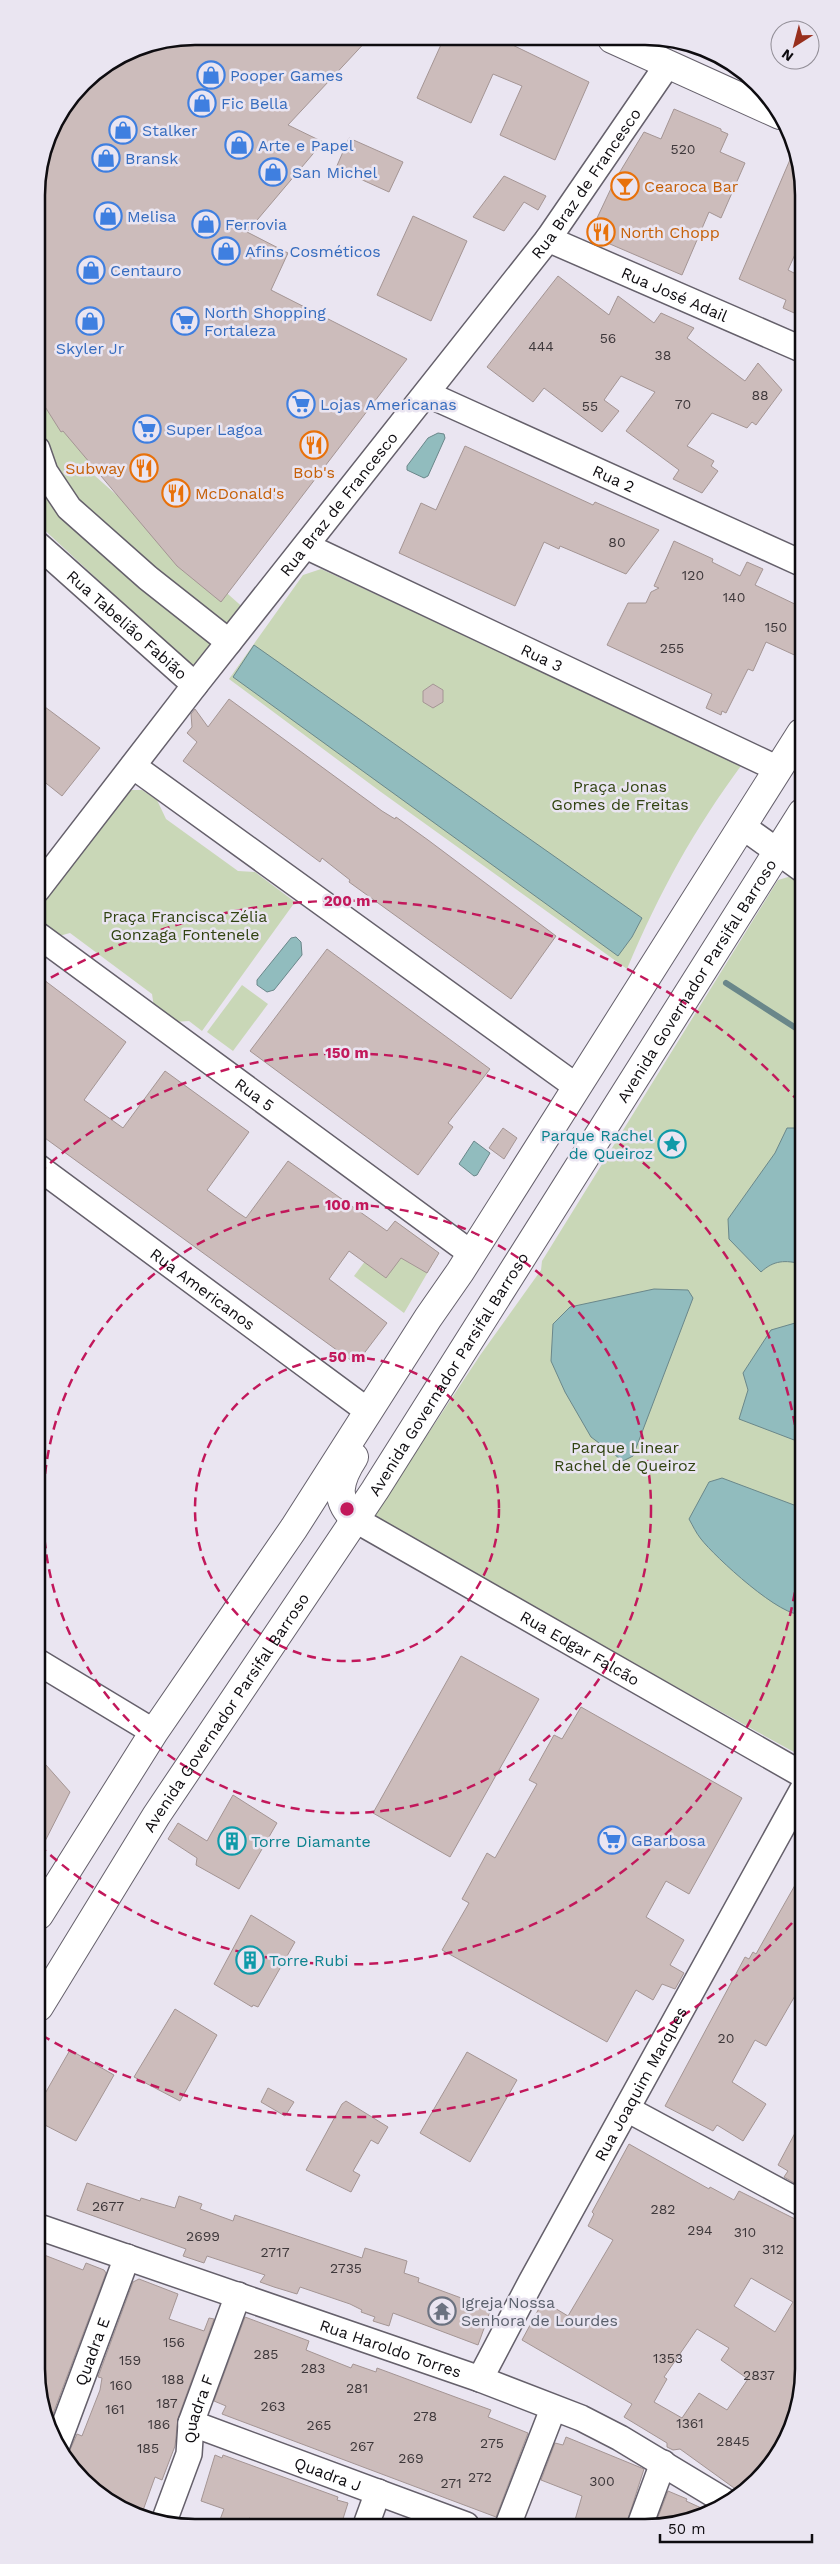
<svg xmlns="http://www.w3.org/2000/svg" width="840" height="2564" font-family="'Work Sans',sans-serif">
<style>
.green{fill:#c9d7b7}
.water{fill:#91bcbe;stroke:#6a878a}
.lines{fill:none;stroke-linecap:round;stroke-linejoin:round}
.stream{stroke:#6a878a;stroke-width:6}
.building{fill:#ccbcbb;stroke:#a49594;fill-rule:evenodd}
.minor-casing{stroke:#65606b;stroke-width:28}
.major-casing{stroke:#65606b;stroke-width:30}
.minor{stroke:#fff;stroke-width:25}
.major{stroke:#fff;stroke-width:28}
.ring{fill:none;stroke:#c2185b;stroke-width:2.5;stroke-dasharray:9 6}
.labels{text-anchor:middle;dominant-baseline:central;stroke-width:5;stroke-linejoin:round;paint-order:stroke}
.number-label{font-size:14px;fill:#3e383b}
.shop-label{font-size:16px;fill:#366cbe;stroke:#eae5f1;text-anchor:start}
.street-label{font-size:16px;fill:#0e0c10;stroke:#eae5f1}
.food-label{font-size:16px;fill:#c56008;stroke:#eae5f1;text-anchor:start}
.park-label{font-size:16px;fill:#314311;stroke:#eae5f1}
.culture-label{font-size:16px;fill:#0d838f;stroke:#eae5f1;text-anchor:start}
.worship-label{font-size:16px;fill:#5b616d;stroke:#eae5f1;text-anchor:start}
.rim{fill:none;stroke:#0e0c10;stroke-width:2.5}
.centre{fill:#c2185b;stroke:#eae5f1;stroke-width:2.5}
.ring-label{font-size:15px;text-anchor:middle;font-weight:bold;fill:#c2185b;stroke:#eae5f1;stroke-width:5;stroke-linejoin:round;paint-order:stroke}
</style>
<rect width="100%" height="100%" fill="#eae5f1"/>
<g class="green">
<path d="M37,361l41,51 16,63 153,136 -46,51 -10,3 -7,-5 -147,-137z"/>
<path d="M321,569l422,194c-50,68 -83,128 -116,206l-246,-177 -152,-113 74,-104z"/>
<path d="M126,790h16l15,10 9,19 72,52 17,1 40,30 -93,129 -13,-10 -15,1 -20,-15 -2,-13 -82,-61 -11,3 -19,-13 -2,-12z"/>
<path d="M795,875l7,5 1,877 -428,-236 -1,-6 107,-161 60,-84 1,-9 236,-381z"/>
<path d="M242,985l26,19 -35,47 -26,-19z"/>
<path d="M395,1221l44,32 -35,60 -50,-37z"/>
</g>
<g class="water">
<path d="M438,433l6,1 1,4 -17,38 -4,2 -17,-8v-4l21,-28z"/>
<path d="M254,645l388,273 -10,19 -14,19 -385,-279z"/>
<path d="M296,937l5,5 1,13 -28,35 -7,2 -10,-7v-5l34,-42z"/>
<path d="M787,1128h15v136c-17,-4 -28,-4 -41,8l-32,-33 -1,-20 47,-66z"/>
<path d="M474,1141l16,12 -13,22 -3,1 -15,-12z"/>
<path d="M654,1289l34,1 5,8 -60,158 -10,5 -32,-24 -26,-45 -14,-31 2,-37 17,-17z"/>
<path d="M802,1321v122l-63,-24 9,-29 -5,-17 28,-43z"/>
<path d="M722,1478l80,30 1,106c-20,6 -89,-58 -102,-75 -5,-6 -8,-13 -12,-20l20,-37z"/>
</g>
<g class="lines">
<path class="stream" d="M726,983l76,49"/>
</g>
<g class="building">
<path d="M195,36l175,1 -82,88 35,17 -76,90 41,21 -17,37 136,69 -186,243 -44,-36 -114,-135 -2,1 -24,-38v-210l16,-59 37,-49 45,-28z"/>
<path d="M444,38h54l91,44 -34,78 -55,-25 22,-49 -29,-12 -22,49 -54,-25z"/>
<path d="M674,109l47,20v2l7,3 -8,18 25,11 -24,55 -12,-6 -27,63 -93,-40 26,-55 29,-48 17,7z"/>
<path d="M349,138l54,24 -14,30 -53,-24z"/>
<path d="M795,148l6,16v77l-13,29 8,4 5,-10v52l-18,-8 3,-8 -47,-21z"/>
<path d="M504,176l42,20 -8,14 -14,-8 -20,29 -31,-14z"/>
<path d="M413,216l54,25 -36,80 -54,-26z"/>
<path d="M558,276l51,39 9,-19 36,27 7,-10 33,15 -7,10 58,43 13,-18 24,27 -26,35 -4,-3 -5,6 -35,-15 -25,33 27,15 -3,5 7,5 -16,22 -29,-14 6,-9 -53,-39 29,-39 -34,-16 -17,24 15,11 -17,21 -58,-44 -11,14 -46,-35z"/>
<path d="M465,446l128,59 2,-3 64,28 -33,44 -66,-28 -1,3 -15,-7 -29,64 -116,-53 22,-50 15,7z"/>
<path d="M674,541l39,18 -1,3 28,14 7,-14 16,7 -8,16 46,22v51l-35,-16 -13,29 -5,-2 -22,44 -4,-2 -1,4 -15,-7 6,-14 -105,-49 21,-42h18l5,-11 8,-4 -5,-2z"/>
<path d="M433,684l10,6v12l-10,6 -10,-6v-11z"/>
<path d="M229,699l153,112 13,8 1,-2 32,23 128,96 -45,63 -162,-117 1,-2 -28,-22 -2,4 -137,-101 14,-19 -10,-9 5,-6 -1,-13 4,-5 13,18z"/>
<path d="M37,701l63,47 -38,48 -25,-20z"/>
<path d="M327,949l163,120 -42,54 5,4 -35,48 -168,-124z"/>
<path d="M44,980l82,62 -42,58 39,28 42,-57 84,61 -42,58 30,22 9,6 42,-57 99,70 8,-10 44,32 -12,20 -26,-15 -15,20 -37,-27 -20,28 58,44 -31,41 -318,-231v-144z"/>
<path d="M503,1128l14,10 -13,21 -15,-11z"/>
<path d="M461,1656l78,43 -89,158 -77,-44z"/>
<path d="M581,1707l161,91 -53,96 -23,-13 -20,36 38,23 -14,25 14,8 -9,16 -13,-5 -9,16 -17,-10 -29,52 -165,-92 27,-47 -7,-4 25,-46 8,5 42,-74 -8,-4 25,-45 8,4z"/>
<path d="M38,1756l32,36 -31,61 -1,-86z"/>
<path d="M233,1795l44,28 -38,66 -43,-24 1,-7 -29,-19 10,-16 29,18z"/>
<path d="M803,1871v111l-37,64 -11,-6 -23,42 34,22 -23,37 -26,-16 -4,6 -48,-25 80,-149 4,2 4,-7 3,2z"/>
<path d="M251,1915l44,27 -37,65 -5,-2 -1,2 -38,-23z"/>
<path d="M175,2009l42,26 -37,66 -46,-24z"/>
<path d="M70,2050l44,25 -38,66 -37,-19v-18z"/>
<path d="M467,2052l50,28 -47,82 -50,-29z"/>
<path d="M268,2088l26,14 -9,14 -24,-14z"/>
<path d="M346,2101l42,26 -10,17 -7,-4 -18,31 7,4 -9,17 -45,-22 36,-66z"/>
<path d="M803,2118v70l-19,-11 4,-6 -10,-6z"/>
<path d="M629,2144l80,45 1,-2 24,13 5,-9 64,32v156l-11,50 -28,45 -23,19 -61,-44 -7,1 -6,-3v-4l-43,-26 8,-13 -110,-64 21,-39 25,15 45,-76 -25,-14 6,-12 -2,-2zM751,2278l42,24 -18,30 -41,-26zM697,2329l32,19 -8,12 27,19 -21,31 -28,-17 -17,25 -28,-16 13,-23 -3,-2z"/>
<path d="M87,2183l53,18 1,-3 34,10 4,-12 23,8 -2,5 33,12 2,-6 127,43 3,-10 42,13 -3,12 15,5 -1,4 73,27 -13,36 -85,-32 -4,13 -16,-5 2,-4 -14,-5 1,-2 -12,-6 -50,-17 -3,7 -23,-7 -14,-5 5,-7 -58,-19 -3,7 -21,-7 3,-7 -109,-39z"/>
<path d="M39,2253l44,17 3,-7 18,7 2,3 -58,154 -9,-27z"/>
<path d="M139,2279l39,15 -9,25 35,12 5,-13 5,1 -36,99 -3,28 -13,34 -7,-3 -14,39 -25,-9 -33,-26 -18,-24 5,-7 7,-16 5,2 18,-46 2,-12 -4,-1 35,-95z"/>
<path d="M245,2317l64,24 -3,9 45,18 2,-4 23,8 1,-4 81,30 33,12 -3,7 40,16 -32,84 -274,-103 4,-8 -12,-5z"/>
<path d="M566,2437l78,32 -18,56h-38l-13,-5 7,-24 -41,-16 14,-37 8,2z"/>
<path d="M215,2455l7,3 1,-3 115,42 -1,3 11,3 -7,22h-73l-19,-7 -3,7h-28l6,-16 -23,-8z"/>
<path d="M668,2491l19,8 -1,2 24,11 -34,13h-21z"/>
</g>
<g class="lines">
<g class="minor-casing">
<g id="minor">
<path id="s1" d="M548,239l253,110"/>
<path id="s2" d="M427,394l374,169"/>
<path d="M37,449l8,23 24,36 79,70 81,64"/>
<path id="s3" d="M37,544l158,141"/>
<path id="s4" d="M306,546l472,223"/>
<path d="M133,766l444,321"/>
<path d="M742,826l60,43"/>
<path id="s5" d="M37,890l158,-205 353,-446 120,-175"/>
<path id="s6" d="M38,935l434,319"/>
<path id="s7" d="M38,1167l330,244"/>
<path id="s8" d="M356,1520l447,255"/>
<path d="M38,1662l116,70"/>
<path d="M627,2109l176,95"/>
<path id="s9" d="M39,2227l441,152 101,39 39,20 108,65"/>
<path id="s10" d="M480,2379l51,-97 272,-493"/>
<path id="s11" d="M191,2423l275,102"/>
<path id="s12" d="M57,2445l70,-188"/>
<path id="s13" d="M163,2524l26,-70 2,-31 47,-128"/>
<path d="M366,2525l12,-33"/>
<path d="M508,2525l45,-116"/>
<path d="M640,2525l23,-62"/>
</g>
</g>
<g class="major-casing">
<g id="major">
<path d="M612,39l168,76"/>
<path d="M354,1457c-15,23 -21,43 2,63"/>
<path d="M39,1915l115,-183 140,-204 134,-210 32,-46 341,-539"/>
<path id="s14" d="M39,2007l117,-191 219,-326 427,-677"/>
</g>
</g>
<use href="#minor" class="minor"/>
<use href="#major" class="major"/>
</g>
<g class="ring">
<circle cx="347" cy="1509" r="152"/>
<circle cx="347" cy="1509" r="304"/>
<path d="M802 1533A456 456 0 0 1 39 1845M39 1173A456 456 0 0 1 802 1481"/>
<path d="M802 1912A608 608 0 0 1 43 2036M38 985A608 608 0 0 1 799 1102"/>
</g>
<defs>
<g id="shop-ring" transform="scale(1.4375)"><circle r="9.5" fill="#eae5f1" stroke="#3f7fe0" stroke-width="1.5"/><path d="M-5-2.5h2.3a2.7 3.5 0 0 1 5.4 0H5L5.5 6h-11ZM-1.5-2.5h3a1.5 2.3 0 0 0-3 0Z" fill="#3f7fe0"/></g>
<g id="bar-ring" transform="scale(1.4375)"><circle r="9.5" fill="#eae5f1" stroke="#e8710a" stroke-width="1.5"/><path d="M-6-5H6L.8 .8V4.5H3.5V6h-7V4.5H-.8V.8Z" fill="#e8710a"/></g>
<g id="restaurant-ring" transform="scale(1.4375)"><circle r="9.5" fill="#eae5f1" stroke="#e8710a" stroke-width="1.5"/><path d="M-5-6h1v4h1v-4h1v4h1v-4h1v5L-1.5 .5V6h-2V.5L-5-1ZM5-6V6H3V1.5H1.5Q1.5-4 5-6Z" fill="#e8710a"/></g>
<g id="supermarket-ring" transform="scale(1.4375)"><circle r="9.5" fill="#eae5f1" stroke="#3f7fe0" stroke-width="1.5"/><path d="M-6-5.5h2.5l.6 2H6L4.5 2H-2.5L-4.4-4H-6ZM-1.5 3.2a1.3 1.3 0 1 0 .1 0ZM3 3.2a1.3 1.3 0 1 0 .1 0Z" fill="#3f7fe0"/></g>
<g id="sight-ring" transform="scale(1.4375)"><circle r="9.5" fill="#eae5f1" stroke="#0f9aa8" stroke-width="1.5"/><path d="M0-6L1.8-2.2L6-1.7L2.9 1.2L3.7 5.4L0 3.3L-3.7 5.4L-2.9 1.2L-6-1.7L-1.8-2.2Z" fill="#0f9aa8"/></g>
<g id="building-ring" transform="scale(1.4375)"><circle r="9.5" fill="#eae5f1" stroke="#0f9aa8" stroke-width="1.5"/><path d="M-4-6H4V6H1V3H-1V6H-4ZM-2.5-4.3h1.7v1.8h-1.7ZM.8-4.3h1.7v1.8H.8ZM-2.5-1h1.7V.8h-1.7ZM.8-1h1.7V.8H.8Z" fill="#0f9aa8"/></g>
<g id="temple-ring" transform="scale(1.4375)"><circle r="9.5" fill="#eae5f1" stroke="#6b7280" stroke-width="1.5"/><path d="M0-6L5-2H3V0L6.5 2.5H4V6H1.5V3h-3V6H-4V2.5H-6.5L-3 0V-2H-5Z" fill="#6b7280"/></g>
</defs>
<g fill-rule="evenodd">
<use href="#shop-ring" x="211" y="75"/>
<use href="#shop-ring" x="202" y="103"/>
<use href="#shop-ring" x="123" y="130"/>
<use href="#shop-ring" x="239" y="145"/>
<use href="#shop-ring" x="106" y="158"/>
<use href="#shop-ring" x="273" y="172"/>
<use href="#bar-ring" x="625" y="186"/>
<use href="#shop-ring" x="108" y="216"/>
<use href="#shop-ring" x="206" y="224"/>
<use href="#restaurant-ring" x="601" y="232"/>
<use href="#shop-ring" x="226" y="251"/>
<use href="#shop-ring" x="91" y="270"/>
<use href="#shop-ring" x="90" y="321"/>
<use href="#supermarket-ring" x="185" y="321"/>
<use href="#supermarket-ring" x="301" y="404"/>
<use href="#supermarket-ring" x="147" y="429"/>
<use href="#restaurant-ring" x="314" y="445"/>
<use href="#restaurant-ring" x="144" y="468"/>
<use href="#restaurant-ring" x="176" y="493"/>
<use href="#sight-ring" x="672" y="1144"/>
<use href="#supermarket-ring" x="612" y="1840"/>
<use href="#building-ring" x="232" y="1841"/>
<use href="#building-ring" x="250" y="1960"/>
<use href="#temple-ring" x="442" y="2311"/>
</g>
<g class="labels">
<g class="number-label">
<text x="683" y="149">520</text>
<text x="608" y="338">56</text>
<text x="541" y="346">444</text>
<text x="663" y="355">38</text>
<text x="760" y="395">88</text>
<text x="683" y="404">70</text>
<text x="590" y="406">55</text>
<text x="617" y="542">80</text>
<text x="693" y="575">120</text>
<text x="734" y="597">140</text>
<text x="776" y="627">150</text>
<text x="672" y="648">255</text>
<text x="726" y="2038">20</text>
<text x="108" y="2206">2677</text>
<text x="663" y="2209">282</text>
<text x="700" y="2230">294</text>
<text x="745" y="2232">310</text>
<text x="203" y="2236">2699</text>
<text x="773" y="2249">312</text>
<text x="275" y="2252">2717</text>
<text x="346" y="2268">2735</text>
<text x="174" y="2342">156</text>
<text x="266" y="2354">285</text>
<text x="668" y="2358">1353</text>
<text x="130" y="2360">159</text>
<text x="313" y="2368">283</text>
<text x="759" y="2375">2837</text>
<text x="173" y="2379">188</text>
<text x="121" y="2385">160</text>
<text x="357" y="2388">281</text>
<text x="167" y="2403">187</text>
<text x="273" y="2406">263</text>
<text x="115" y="2409">161</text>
<text x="425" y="2416">278</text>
<text x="690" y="2423">1361</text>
<text x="159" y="2424">186</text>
<text x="319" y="2425">265</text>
<text x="733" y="2441">2845</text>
<text x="492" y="2443">275</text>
<text x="362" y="2446">267</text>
<text x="148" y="2448">185</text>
<text x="411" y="2458">269</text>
<text x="480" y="2477">272</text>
<text x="602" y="2481">300</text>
<text x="451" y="2483">271</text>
</g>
<g class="shop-label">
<text x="230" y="75">Pooper Games</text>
<text x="221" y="103">Fic Bella</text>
<text x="142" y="130">Stalker</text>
<text x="258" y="145">Arte e Papel</text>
<text x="125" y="158">Bransk</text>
<text x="292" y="172">San Michel</text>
<text x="127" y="216">Melisa</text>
<text x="225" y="224">Ferrovia</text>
<text x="245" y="251">Afins Cosméticos</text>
<text x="110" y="270">Centauro</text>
<text x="204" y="312">North Shopping<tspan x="204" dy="18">Fortaleza</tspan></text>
<text x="90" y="348" text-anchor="middle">Skyler Jr</text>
<text x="320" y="404">Lojas Americanas</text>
<text x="166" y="429">Super Lagoa</text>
<text x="631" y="1840">GBarbosa</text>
</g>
<g class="street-label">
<text stroke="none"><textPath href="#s5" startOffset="895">Rua Braz de Francesco</textPath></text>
<text stroke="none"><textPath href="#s1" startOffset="138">Rua José Adail</textPath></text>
<text stroke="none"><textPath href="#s2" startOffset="205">Rua 2</textPath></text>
<text stroke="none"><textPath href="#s5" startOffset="490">Rua Braz de Francesco</textPath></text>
<text stroke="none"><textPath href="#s3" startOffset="121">Rua Tabelião Fabião</textPath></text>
<text stroke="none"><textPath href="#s4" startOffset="261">Rua 3</textPath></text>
<text stroke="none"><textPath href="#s14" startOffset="1219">Avenida Governador Parsifal Barroso</textPath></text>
<text stroke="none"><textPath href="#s6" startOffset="269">Rua 5</textPath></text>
<text stroke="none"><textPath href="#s7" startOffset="205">Rua Americanos</textPath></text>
<text stroke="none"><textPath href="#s14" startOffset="754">Avenida Governador Parsifal Barroso</textPath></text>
<text stroke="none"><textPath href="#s8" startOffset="258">Rua Edgar Falcão</textPath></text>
<text stroke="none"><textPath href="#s14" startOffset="349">Avenida Governador Parsifal Barroso</textPath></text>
<text stroke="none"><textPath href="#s10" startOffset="336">Rua Joaquim Marques</textPath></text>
<text stroke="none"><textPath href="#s9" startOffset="372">Rua Haroldo Torres</textPath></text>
<text stroke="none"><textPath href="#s12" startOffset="100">Quadra E</textPath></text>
<text stroke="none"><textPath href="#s13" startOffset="121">Quadra F</textPath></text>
<text stroke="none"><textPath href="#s11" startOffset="146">Quadra J</textPath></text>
</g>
<g class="food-label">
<text x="644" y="186">Cearoca Bar</text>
<text x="620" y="232">North Chopp</text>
<text x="125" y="468" text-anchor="end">Subway</text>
<text x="314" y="472" text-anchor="middle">Bob's</text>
<text x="195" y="493">McDonald's</text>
</g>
<g class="park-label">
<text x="620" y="786">Praça Jonas<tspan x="620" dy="18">Gomes de Freitas</tspan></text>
<text x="185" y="916">Praça Francisca Zélia<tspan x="185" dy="18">Gonzaga Fontenele</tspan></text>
<text x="625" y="1447">Parque Linear<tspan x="625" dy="18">Rachel de Queiroz</tspan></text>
</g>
<g class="culture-label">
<text x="653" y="1135" text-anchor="end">Parque Rachel<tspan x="653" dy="18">de Queiroz</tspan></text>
<text x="251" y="1841">Torre Diamante</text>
<text x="269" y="1960">Torre Rubi</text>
</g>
<g class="worship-label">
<text x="461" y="2302">Igreja Nossa<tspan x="461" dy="18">Senhora de Lourdes</tspan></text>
</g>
</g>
<path d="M0 0H840V2564H0ZM195 45H645A150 150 0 0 1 795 195V2369A150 150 0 0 1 645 2519H195A150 150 0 0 1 45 2369V195A150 150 0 0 1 195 45Z" fill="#eae5f1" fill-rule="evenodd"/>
<path class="rim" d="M195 45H645A150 150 0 0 1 795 195V2369A150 150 0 0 1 645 2519H195A150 150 0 0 1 45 2369V195A150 150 0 0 1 195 45Z"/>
<circle cx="347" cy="1509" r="8" class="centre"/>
<g class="ring-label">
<text x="347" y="906">200 m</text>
<text x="347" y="1058">150 m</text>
<text x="347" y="1210">100 m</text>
<text x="347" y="1362">50 m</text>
</g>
<g transform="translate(795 45) rotate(216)"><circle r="24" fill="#eae5f1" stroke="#928e97"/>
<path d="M0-4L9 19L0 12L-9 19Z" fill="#982f1d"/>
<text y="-8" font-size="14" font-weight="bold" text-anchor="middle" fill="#0e0c10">N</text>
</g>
<path d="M660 2534v8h152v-8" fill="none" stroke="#0e0c10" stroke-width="2.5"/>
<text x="668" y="2534" font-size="15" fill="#0e0c10" stroke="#eae5f1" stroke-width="4" paint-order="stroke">50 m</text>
</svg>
